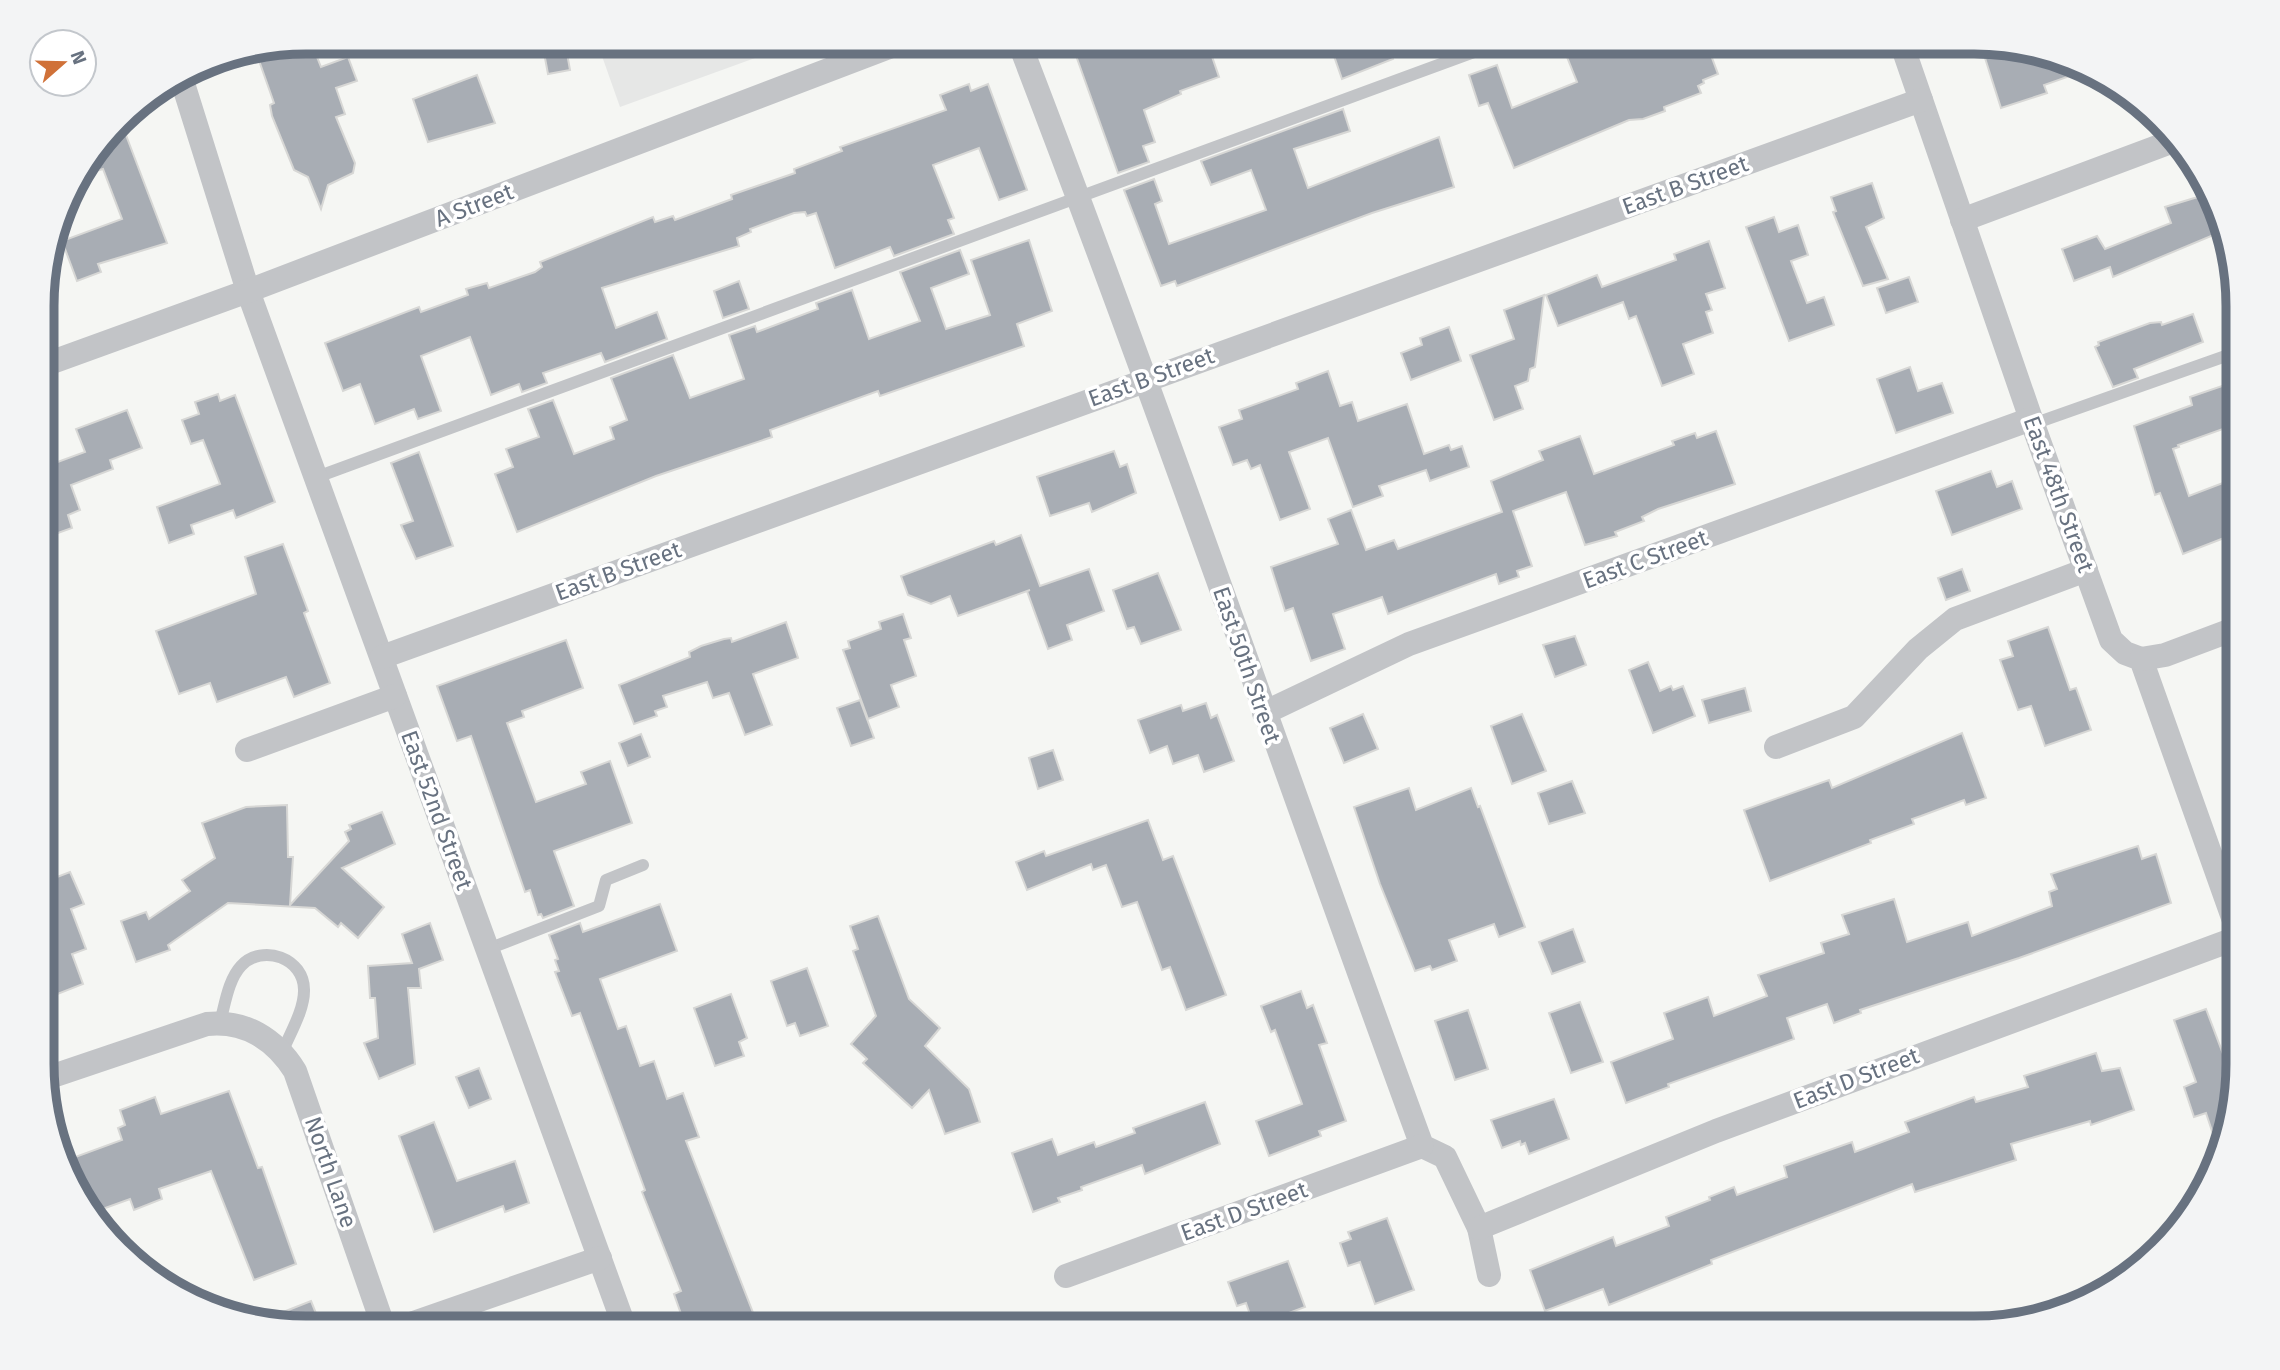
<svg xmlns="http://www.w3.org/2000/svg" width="2280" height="1370" font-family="'Fira Sans',sans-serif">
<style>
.built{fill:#e6e7e6}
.building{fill:#a8adb4;stroke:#d7d7d5;stroke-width:2}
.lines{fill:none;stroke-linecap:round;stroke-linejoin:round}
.lane{stroke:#c2c4c7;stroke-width:12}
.street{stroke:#c2c4c7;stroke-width:24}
.labels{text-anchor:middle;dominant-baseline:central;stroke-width:7;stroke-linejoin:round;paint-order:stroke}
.street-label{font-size:23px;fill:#687280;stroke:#fff}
.rim{fill:none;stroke:#687280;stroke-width:9}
</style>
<rect width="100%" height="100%" fill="#f5f6f3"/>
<path class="built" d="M597,42h202l-179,65z"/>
<g class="building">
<path d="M311,42l10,25 27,-10 9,24 -21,7 9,26 -9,3 19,46 -2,10 -25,12 -7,24 -13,-32 -14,-7 -22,-54 -2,-11 4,-2 -18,-51z"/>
<path d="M542,42h23l5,28 -22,4z"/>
<path d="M1098,42h109l12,35 -39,14 1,3 -37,16 11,32 -12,4 6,16 -31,11 -44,-123z"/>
<path d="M1362,42h25l6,17 -51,20 -9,-26z"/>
<path d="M1561,42h145l12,32 -15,6 1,3 -6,3 3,7 -37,14 1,4 -22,8 -14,1 -115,48 -26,-65 -9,3 -10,-31 28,-10 15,43 65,-26z"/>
<path d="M2016,48l26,3 45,19 -43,15 3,8 -46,15 -16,-50z"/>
<path d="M477,75l18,48 -67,19 -15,-43z"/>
<path d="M969,84l2,7 17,-7 39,106 -28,10 -20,-52 -46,17 21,53 -6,2 6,14 -60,22 -4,-9 -55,21 -19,-55 -9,3 -2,-4 -11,1 -44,16 1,3 -14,6 2,8 -137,42 14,40 41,-16 10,27 -62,23 -4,-9 -58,20 4,10 -25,9 -3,-8 -28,11 -21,-58 -49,19 20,55 -23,8 -4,-10 -39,15 -15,-40 -17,7 -18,-48 94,-36 2,5 47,-17 -2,-6 21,-6 2,5 46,-16 7,-5 -2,-5 113,-45 2,5 18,-6 2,4 57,-21 -1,-4 64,-22 -1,-4 48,-18 -2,-4 106,-37 -6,-15z"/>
<path d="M1343,109l7,22 -56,18 14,39 131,-51 15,50 -82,26 -195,73 -2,-5 -14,5 -37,-96 30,-11 8,22 -7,3 14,40 97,-34 -15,-40 -40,15 -10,-24z"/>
<path d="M121,122l46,121 -69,21 3,8 -24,9 -15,-40 60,-22 -19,-50 -24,7z"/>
<path d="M1872,183l12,35 -18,9 22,52 -25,7 -30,-74 3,-1 -5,-14z"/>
<path d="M2201,196l15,38 -103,43 -3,-10 -36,14 -12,-32 35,-13 8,13 66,-26 -6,-16z"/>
<path d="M1774,217l5,15 19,-7 10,30 -17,6 16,42 17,-6 10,28 -45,16 -43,-114z"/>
<path d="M1029,240l23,71 -35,13 7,22 -144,50 -2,-5 -108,39 2,7 -116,39 -139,56 -22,-58 18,-7 -7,-18 33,-12 -11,-28 25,-9 21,54 40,-15 -4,-12 17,-7 -16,-42 62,-23 17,43 54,-19 -15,-44 26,-9 2,6 61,-23 -2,-6 36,-13 17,49 51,-18 -20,-49 60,-22 9,24 -38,14 15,41 44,-14 -19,-55z"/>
<path d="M1709,241l16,47 -19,6 6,16 -6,2 7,21 -30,11 11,30 -32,12 -26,-70 -7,3 -6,-17 -65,24 -12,-31 51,-20 5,12 74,-27 -2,-6z"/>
<path d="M1909,277l9,25 -32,11 -9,-25z"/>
<path d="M739,281l10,28 -26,9 -9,-27z"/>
<path d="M1544,295l-9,72 -5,2 -2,12 -13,5 8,23 -29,11 -24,-65 44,-16 -10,-29z"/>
<path d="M2193,314l10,28 -69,27 4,9 -25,9 -18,-40 4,-2 -1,-3 52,-19 11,-1 1,3z"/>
<path d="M1449,327l12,34 -50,19 -10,-27 21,-8 -2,-7z"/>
<path d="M1910,367l8,24 24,-8 11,30 -57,20 -19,-54z"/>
<path d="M1328,371l12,35 12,-4 6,19 49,-17 17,50 25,-9 2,5 11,-4 7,21 -39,14 -4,-11 -47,16 4,10 -30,11 -25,-69 -39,14 21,57 -30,11 -20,-55 -9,4 -4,-9 -14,5 -14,-38 23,-8 -3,-9 59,-21 -2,-6z"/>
<path d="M2225,385l12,39 -59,21 1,2 -6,2 16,47 39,-15 4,10 5,-2v44l-54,21 -23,-61 -5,2 -21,-69 58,-21 -2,-8z"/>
<path d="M218,394l2,7 15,-6 40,107 -39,16 -3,-8 -42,15 3,9 -25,9 -12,-36 63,-23 -17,-44 -12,4 -9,-24 17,-6 -4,-12z"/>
<path d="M127,410l15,38 -32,12 3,9 -42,16 9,25 -12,5 4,13 -28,10v-71l41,-15 -9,-23z"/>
<path d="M1716,431l19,53 -77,25 -16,8 2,4 -29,11 2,4 -32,9 -19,-53 -53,19 19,55 -15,5 2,6 -20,7 -3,-10 -108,40 -6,-17 -49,17 12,35 -34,12 -18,-53 -8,3 -14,-44 67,-23 -10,-25 23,-9 15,40 28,-10 4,9 104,-37 -11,-31 52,-21 -4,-9 41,-15 14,38 80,-29 -2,-4 23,-8 2,5z"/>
<path d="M1114,451l6,16 7,-3 9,29 -44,19 -3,-9 -39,13 -13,-39z"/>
<path d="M419,452l34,94 -37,13 -15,-34 12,-4 -22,-58z"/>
<path d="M1991,471l6,16 15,-6 10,28 -70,26 -16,-44z"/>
<path d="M1021,535l19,51 49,-17 15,42 -37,14 5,15 -24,9 -21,-58 3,-1 -72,26 -8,-20 -19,8 -23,-9 -7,-19 93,-35 2,4z"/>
<path d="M283,544l25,67 -4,2 26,70 -36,14 -8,-20 -69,25 -7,-19 -31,11 -23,-63 100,-37 -11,-37z"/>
<path d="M1962,569l8,22 -24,9 -8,-22z"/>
<path d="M1158,573l23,57 -40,14 -7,-17 -7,2 -14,-39z"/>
<path d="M903,614l8,24 -7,2 12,36 -25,9 8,22 -31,12 -25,-69 7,-2 -2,-7 33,-12 -2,-7z"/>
<path d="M786,622l12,36 -45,16 19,51 -27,10 -16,-42 -16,5 -6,-16 -44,14 4,11 -12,4 2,5 -23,8 -15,-39 71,-28 -1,-5 12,-6 23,-7 7,-1 1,4z"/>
<path d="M2048,627l22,63 6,-2 15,42 -46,16 -14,-40 -13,4 -18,-50 13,-4 -5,-15z"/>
<path d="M1575,636l11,29 -31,12 -12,-32z"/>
<path d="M566,640l17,48 -61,23 2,6 -17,6 29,79 50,-18 -5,-12 29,-11 22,62 -78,28 20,55 -31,12 -2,-4 -3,1 -8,-25 -5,2 -54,-156 -14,5 -20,-55z"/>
<path d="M1648,662l12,29 11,-5 2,4 10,-4 12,30 -42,17 -24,-63z"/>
<path d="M1745,688l6,23 -42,12 -7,-23z"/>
<path d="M860,700l14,38 -23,8 -14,-38z"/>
<path d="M1206,703l5,15 6,-3 17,46 -30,11 -6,-17 -25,9 -6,-18 -17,7 -12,-33 43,-15 2,6z"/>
<path d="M1363,714l15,35 -34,14 -14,-35z"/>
<path d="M1522,714l24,57 -34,13 -21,-58z"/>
<path d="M1962,733l24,65 -20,7 -2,-5 -43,16 -9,3 2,5 -44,16 1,3 -101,38 -26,-71 85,-30 3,8z"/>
<path d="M641,734l9,23 -22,9 -9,-23z"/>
<path d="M1053,750l10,30 -25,9 -9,-31z"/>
<path d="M1572,781l13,32 -36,11 -11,-31z"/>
<path d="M1409,788l7,22 55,-22 7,19 2,-1 45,121 -26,10 -5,-13 -45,16 8,21 -25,9 -2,-4 -15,5 -35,-87 -26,-77z"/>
<path d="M287,805l1,52h5l-3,48 59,-64 -4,-9 6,-3 -2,-4 33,-13 13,32 -53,24 42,39 -26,31 -17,-15 -3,4 -23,-19 -87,-5 -60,42 2,5 -34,12 -15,-41 25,-9 3,7 41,-28 -8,-11 33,-22 -13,-35 44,-16z"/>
<path d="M1148,820l15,40 10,-4 53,139 -40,15 -16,-43 -8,3 -25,-68 -15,5 -16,-42 -13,5 -2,-6 -64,26 -11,-28 28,-11 2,5z"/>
<path d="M2138,846l4,13 14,-5 15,49 -152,55 -159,52 1,3 -27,10 -7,-19 -40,14 7,21 -126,45 1,3 -43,16 -15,-41 62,-23 -9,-26 44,-16 6,19 53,-20 -9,-21 66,-22 -3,-10 28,-9 -7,-19 52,-16 13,43 61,-20 4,14 80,-30 -3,-14 8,-3 -6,-15z"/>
<path d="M70,872l14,32 -13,5 15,40 -14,5 11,30 -28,11 -11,-28v-85z"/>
<path d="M660,904l17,47 -77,28 18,50 8,-3 14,40 14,-5 13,38 16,-6 16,44 -13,4 73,187h-73l-12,-34 7,-3 -39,-99 3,-2 -65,-177 -8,3 -17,-44 4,-1 -4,-11 3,-1 -9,-24 31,-12 3,9z"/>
<path d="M878,916l31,83 31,29 -15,18 44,43 11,33 -35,12 -16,-44 -17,18 -49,-45 4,-4 -16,-15 25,-28 -23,-65 5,-2 -8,-23z"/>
<path d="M430,923l13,37 -24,9 2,19h-13l7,76 -36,15 -15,-36 14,-5 -3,-40h-5l-2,-32 44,-3 -10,-29z"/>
<path d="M1573,929l12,33 -33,12 -13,-32z"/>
<path d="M807,968l21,58 -28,10 -5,-13 -8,3 -16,-45z"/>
<path d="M1301,991l6,17 6,-3 14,38 -8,2 27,76 -27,10 2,5 -52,20 -13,-35 46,-17 -27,-74 -4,2 -10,-26z"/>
<path d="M731,994l16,44 -8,4 5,14 -29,10 -21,-58z"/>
<path d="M1580,1002l23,60 -32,11 -22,-60z"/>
<path d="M2206,1009l25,66 6,-2 -20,73 -11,-33 -12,4 -10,-30 12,-5 -22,-62z"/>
<path d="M1468,1010l20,59 -33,11 -20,-59z"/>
<path d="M2096,1053l6,18 18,-3 14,42 -43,15 -1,-4 -79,23 5,16 -101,32 -3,-8 -201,76 1,4 -103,41 -6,-16 -58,22 -15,-41 83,-33 3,9 53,-20 -3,-9 44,-17 -1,-3 25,-10 3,8 50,-18 -3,-11 68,-24 3,10 54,-20 -4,-10 69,-25 2,5 52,-15 -4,-11z"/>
<path d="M479,1068l12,31 -22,9 -13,-31z"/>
<path d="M229,1091l29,77 4,-1 34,97 -42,16 -43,-109 -52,18 3,10 -28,11 -4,-11 -33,12 -10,-27 -9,4 -11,-28 55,-20 -4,-12 7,-3 -5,-15 35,-13 6,17z"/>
<path d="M1554,1099l15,40 -40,15 -4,-11 -4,2 -1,-4 -18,7 -11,-28z"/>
<path d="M1205,1102l15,42 -75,30 -3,-9 -61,22 1,3 -24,8 2,4 -27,10 -21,-59 40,-14 6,16 36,-13 2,5 39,-14 -2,-5z"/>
<path d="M434,1122l23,59 58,-20 14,42 -24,9 -2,-6 -69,26 -35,-96z"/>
<path d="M1387,1218l27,72 -39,14 -15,-42 -12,4 -8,-23 11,-4 -3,-7z"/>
<path d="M1288,1261l17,46 -51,19 -8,-23 -9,3 -9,-24z"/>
<path d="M311,1301l11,27 -64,-6 43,-17z"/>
</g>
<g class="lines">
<g class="lane">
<path d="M2033,424l204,-72"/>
<path d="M317,477l1184,-435"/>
<path d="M44,750l5,14 -5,2"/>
<path d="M488,949l111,-43 7,-26 37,-15"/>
<path d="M220,1022c5,-17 8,-42 21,-56 21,-23 64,-8 63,25 0,20 -15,44 -22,62"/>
</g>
<g class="street">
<path d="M1019,42c141,366 268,736 403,1104l23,11 34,71 10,47"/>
<path d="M1901,42l130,377 80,221 14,13 16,6 96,270"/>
<path d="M181,77l67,214 377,1037"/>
<path d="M1962,220l214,-80"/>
<path d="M44,365l204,-74 654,-249"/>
<path d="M382,657l1539,-557"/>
<path d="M2141,659l24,-4 72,-27"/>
<path d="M1264,713l145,-69 622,-225"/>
<path d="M1776,747l78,-30 64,-68 37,-30 131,-49"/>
<path d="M247,750l148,-54"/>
<path d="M44,1079l163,-55c38,-4 68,15 88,47l89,257"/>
<path d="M1479,1228l237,-97 521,-193"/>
<path d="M1066,1276l356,-130"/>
<path d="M399,1328l201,-70"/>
</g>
</g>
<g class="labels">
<g class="street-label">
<text transform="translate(1685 185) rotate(-20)">East B Street</text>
<text transform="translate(474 205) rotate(-21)">A Street</text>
<text transform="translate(1151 377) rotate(-20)">East B Street</text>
<text transform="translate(2059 494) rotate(70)">East 48th Street</text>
<text transform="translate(1645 559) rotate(-20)">East C Street</text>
<text transform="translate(618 571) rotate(-20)">East B Street</text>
<text transform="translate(1247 665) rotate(71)">East 50th Street</text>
<text transform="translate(437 810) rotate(70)">East 52nd Street</text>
<text transform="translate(1856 1078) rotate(-21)">East D Street</text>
<text transform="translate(331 1172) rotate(71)">North Lane</text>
<text transform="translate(1244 1211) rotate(-20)">East D Street</text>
</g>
</g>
<path d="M0 0H2280V1370H0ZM306 54H1974A252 252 0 0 1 2226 306V1064A252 252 0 0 1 1974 1316H306A252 252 0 0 1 54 1064V306A252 252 0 0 1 306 54Z" fill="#f3f4f5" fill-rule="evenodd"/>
<path class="rim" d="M306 54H1974A252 252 0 0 1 2226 306V1064A252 252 0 0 1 1974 1316H306A252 252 0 0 1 54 1064V306A252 252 0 0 1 306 54Z"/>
<g transform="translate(63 63) rotate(70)"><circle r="33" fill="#ffffff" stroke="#c3c7cc" stroke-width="2"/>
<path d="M0-5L12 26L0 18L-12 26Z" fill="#d07138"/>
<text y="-10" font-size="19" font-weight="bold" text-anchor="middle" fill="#687280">N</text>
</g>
</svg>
